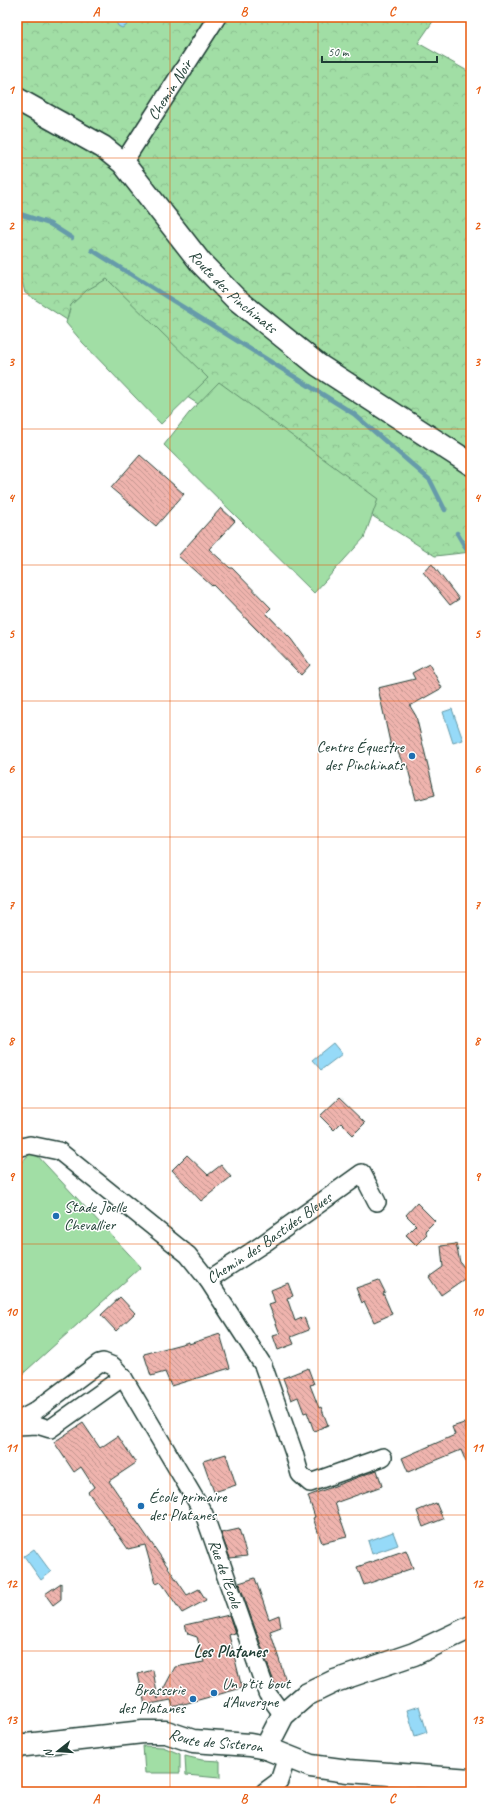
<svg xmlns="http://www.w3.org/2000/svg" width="488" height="1809" font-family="Caveat,sans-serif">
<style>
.forest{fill:url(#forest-crowns);stroke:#608e6c}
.park{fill:#a1dea5;stroke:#608e6c}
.water{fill:#96daf8;stroke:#669baa}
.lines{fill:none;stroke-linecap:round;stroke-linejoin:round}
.stream{stroke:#669baa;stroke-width:4.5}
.building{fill:url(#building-back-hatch);stroke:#1f3d34}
.street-casing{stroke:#1f3d34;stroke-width:20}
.secondary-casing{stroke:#1f3d34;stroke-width:25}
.street{stroke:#fff;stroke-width:17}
.secondary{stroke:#fff;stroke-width:22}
.grid{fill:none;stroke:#e8590c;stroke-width:1;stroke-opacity:0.55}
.poi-dot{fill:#1f6fb2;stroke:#fff;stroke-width:1.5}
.labels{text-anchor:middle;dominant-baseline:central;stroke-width:3;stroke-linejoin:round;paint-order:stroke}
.street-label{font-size:16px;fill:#1f3d34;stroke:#fff}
.poi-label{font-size:16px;fill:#1f3d34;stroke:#fff;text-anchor:start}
.neighbourhood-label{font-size:17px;font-weight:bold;fill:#1f3d34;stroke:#fff}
.neatline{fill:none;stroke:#e8590c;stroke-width:1.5}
.grid-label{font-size:13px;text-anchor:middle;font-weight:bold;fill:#e8590c}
</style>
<defs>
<pattern id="forest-crowns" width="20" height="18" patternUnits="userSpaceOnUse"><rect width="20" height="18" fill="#a1dea5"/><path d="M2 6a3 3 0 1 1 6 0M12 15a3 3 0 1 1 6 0" fill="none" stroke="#8abf8f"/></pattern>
<pattern id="building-back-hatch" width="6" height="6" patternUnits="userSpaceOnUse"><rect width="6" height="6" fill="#efb4ae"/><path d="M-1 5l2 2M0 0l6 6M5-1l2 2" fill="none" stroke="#c1948e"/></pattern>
</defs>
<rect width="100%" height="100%" fill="#fff"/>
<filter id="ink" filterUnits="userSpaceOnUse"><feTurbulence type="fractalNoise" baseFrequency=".025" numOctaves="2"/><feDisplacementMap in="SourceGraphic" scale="8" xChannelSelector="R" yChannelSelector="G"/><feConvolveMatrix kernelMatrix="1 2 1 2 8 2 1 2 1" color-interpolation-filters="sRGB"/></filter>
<g filter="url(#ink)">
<path class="forest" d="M17,17h419l-18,26 53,30v479l-36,4 -410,-263 -8,-32z"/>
<g class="park">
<path d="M107,279l101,99 -47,46 -78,-81 -17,-20 5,-18 16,-15z"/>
<path d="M219,382l159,117 -14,39 -50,55 -150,-148 25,-32z"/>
<path d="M33,1151l108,116 -124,112v-213z"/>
<path d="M143,1746l20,1 17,7v19h-35z"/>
<path d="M185,1756l17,4 18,1v17l-34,-3z"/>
</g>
<g class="water">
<path d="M118,17h12l-4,9 -4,2 -4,-2 -2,-4z"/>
<path d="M452,709l11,31 -10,3 -10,-31z"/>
<path d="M333,1043l9,11 -21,16 -9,-10z"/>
<path d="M393,1532l5,13 -26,9 -4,-13z"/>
<path d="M34,1549l17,23 -10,8 -17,-24z"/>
<path d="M419,1706l8,26 -12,4 -8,-26z"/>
</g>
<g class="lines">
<g class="stream">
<path d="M17,213l33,11 22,14"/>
<path d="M92,250l262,164 76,66 15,30"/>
<path d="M457,533l14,24"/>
</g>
</g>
<g class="building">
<path d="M140,455l44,39 -28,32 -45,-38z"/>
<path d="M221,508l14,13 -26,28 21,19h2l39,40 -5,5 25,26 19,26 -9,10 -88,-90 -1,1 -34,-30z"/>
<path d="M432,564l27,35 -9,6 -27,-33z"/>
<path d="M429,664l13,24 -32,18 6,10 19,79 -19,5 -9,-35 -3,1 -9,-20 -4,1 -13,-59 37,-9 -3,-6z"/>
<path d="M339,1098l26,25 -12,12 -12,-12 -7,7 -14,-14z"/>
<path d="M187,1155l21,20 13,-10 10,12 -30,24 -29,-31z"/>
<path d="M417,1203l18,18 -10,10 2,3 -11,11 -10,-10 10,-10 -10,-10z"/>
<path d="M456,1244l4,18 10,13 -29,20 -12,-18 14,-10 -2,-21z"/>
<path d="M379,1280l6,12 -2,1 9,21 -18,8 -10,-21 -2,2 -6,-15z"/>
<path d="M288,1283l5,13 -6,2 8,23 9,-4 5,13 -18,7 3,7 -16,6 -5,-14 7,-2 -11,-29 6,-2 -4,-13z"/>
<path d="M120,1297l15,16 -19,18 -15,-16z"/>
<path d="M220,1334l10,34 -59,18 -6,-14 -14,4 -7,-22 45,-12v2z"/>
<path d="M308,1368l6,16 -4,1 9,23 2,-1 7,18 -14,6 -7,-19 -3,1 -6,-16 -7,3 -8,-22z"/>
<path d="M83,1423l17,25 18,-12 18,27 -27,18 78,114 12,-6 7,11 -24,13 -21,-31 -5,2 -11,-39 -17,4 -40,-57 6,-5 -13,-20 -7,5 -20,-30z"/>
<path d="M464,1423l7,21v30l-10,-24 -53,22 -6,-14 53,-23 -3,-8z"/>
<path d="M226,1454l10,31 -22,7 -11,-31z"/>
<path d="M377,1470l5,16 -47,17 12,34 -25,6 -9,-25 2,-1 -7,-21z"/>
<path d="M436,1503l7,16 -20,8 -6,-16z"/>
<path d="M239,1529l8,27 -17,2 -9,-25z"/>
<path d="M406,1550l7,18 -49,17 -7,-18z"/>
<path d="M255,1578l14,41 10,-4 2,12 -11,4 16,50 -11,4 -36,-102z"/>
<path d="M61,1583v16l-8,6 -8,-11z"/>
<path d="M229,1615l6,18 -6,2 13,53 -69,19 -2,-7 -26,5 -7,-31 15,-4 5,29 17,-32 29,-5 -7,-25 -9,-3 -3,-9z"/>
</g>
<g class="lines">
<g class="street-casing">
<g id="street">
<path id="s1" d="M123,163l94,-146"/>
<path id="s2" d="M17,1148l13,-3 29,6 129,104 20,25 55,-36 99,-71 15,29"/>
<path d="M208,1280l55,85 31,88 6,21 10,9 73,-26"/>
<path id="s3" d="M17,1421l17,-9 65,-49 4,-1 10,4 10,11 81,137 63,179 16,22"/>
<path d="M17,1426l20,-1 13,4 73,-52"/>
<path d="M264,1792l15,-11 8,-24"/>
</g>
</g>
<g class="secondary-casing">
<g id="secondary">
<path id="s4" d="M17,99l86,48 20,16 78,100 34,35 83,67 153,99"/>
<path id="s5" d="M17,1746l126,-14h23l27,9 57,4 16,3 45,18 37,5 123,9"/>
<path d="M266,1748l17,-33 23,-20 29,-14 79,-27 57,-27"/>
</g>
</g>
<use href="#street" class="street"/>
<use href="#secondary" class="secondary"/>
</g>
</g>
<path class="grid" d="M170,17v1775M318,17v1775M17,158h454M17,294h454M17,429h454M17,565h454M17,701h454M17,837h454M17,972h454M17,1108h454M17,1244h454M17,1380h454M17,1515h454M17,1651h454"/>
<g class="poi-dot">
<circle cx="412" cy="756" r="4"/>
<circle cx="56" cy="1216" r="4"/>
<circle cx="141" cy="1506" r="4"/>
<circle cx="214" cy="1693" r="4"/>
<circle cx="193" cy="1699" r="4"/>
</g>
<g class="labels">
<g class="street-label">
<text stroke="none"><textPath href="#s1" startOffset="87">Chemin Noir</textPath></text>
<text stroke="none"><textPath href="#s4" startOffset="294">Route des Pinchinats</textPath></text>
<text stroke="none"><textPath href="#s2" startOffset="315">Chemin des Bastides Bleues</textPath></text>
<text stroke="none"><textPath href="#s3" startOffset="353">Rue de l'École</textPath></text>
<text stroke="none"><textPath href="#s5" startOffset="201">Route de Sisteron</textPath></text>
</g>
<g class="poi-label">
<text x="404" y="747" text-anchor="end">Centre Équestre<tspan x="404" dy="18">des Pinchinats</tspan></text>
<text x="64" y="1207">Stade Joelle<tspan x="64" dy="18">Chevallier</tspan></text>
<text x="149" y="1497">École primaire<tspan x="149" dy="18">des Platanes</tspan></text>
<text x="222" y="1684">Un p'tit bout<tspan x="222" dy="18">d'Auvergne</tspan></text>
<text x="185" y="1690" text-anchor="end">Brasserie<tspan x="185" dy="18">des Platanes</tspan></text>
</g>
<g class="neighbourhood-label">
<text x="230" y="1651">Les Platanes</text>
</g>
</g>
<rect width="488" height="1809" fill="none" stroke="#fff" stroke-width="44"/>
<g transform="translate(58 1751) rotate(253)" stroke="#ffffff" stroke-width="3" paint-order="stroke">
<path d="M0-3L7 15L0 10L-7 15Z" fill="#1f3d34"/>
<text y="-6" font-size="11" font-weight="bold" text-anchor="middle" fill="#1f3d34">N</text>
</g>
<path d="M322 56v6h115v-6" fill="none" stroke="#1f3d34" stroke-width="2"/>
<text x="328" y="56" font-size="12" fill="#1f3d34" stroke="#ffffff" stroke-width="3" paint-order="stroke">50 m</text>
<rect x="22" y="22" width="444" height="1765" class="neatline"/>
<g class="grid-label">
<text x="96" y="16">A</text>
<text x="244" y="16">B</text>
<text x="392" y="16">C</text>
<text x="11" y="94">1</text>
<text x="477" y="94">1</text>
<text x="11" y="230">2</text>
<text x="477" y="230">2</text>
<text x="11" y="366">3</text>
<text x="477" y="366">3</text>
<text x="11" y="502">4</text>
<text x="477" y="502">4</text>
<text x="11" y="638">5</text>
<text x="477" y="638">5</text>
<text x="11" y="773">6</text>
<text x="477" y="773">6</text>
<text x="11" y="909">7</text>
<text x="477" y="909">7</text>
<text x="11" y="1045">8</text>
<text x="477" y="1045">8</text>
<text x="11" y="1181">9</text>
<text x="477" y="1181">9</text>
<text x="11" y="1316">10</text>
<text x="477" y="1316">10</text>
<text x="11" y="1452">11</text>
<text x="477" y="1452">11</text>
<text x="11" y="1588">12</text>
<text x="477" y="1588">12</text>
<text x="11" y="1724">13</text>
<text x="477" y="1724">13</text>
<text x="96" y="1803">A</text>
<text x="244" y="1803">B</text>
<text x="392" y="1803">C</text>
</g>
</svg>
